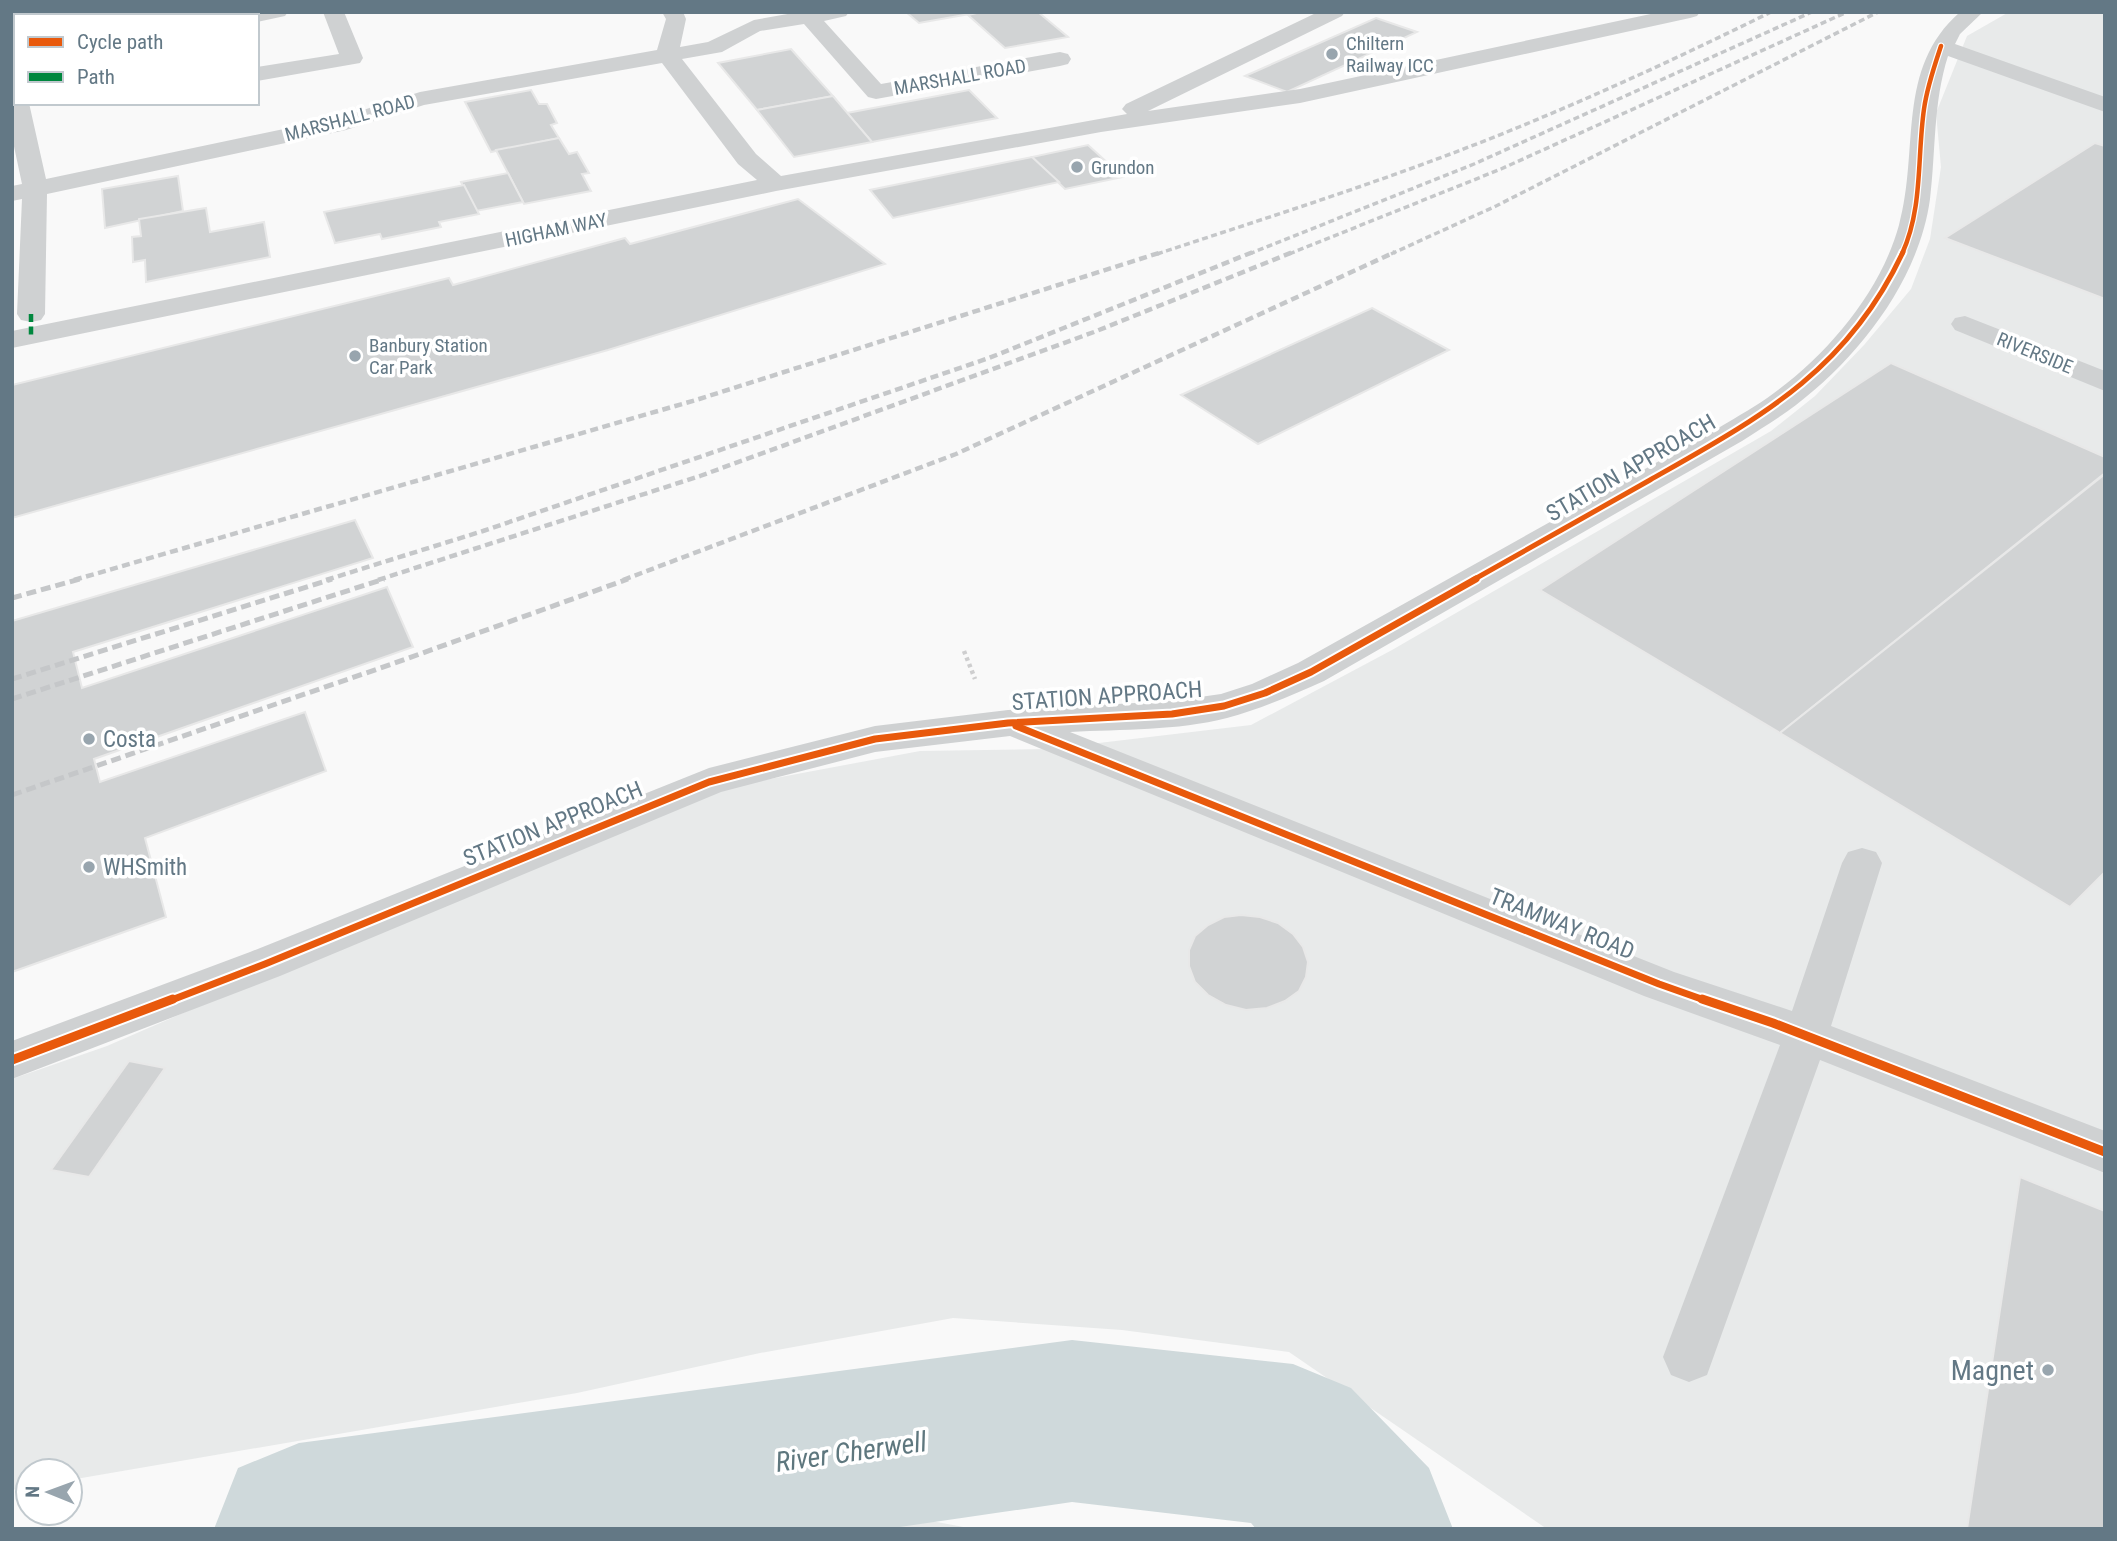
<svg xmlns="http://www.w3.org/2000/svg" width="2117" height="1541" font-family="'Roboto Condensed',sans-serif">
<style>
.built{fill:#e8eaea}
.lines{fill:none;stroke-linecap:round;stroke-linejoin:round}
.river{fill:#cfd9db;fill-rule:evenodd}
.building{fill:#d1d3d4;stroke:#e8e8e8;stroke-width:2}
.path-far1{stroke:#cececf;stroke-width:2.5;stroke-dasharray:2 2;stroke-linecap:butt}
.path{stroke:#cececf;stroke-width:4.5;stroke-dasharray:3.5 3.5;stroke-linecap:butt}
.minor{fill:#cfd1d2;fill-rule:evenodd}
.rail-far2{stroke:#c5c7c9;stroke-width:3.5;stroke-dasharray:6 3.5;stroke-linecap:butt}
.rail-far1{stroke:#c5c7c9;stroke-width:4.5;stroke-dasharray:8 4.5;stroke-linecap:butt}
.rail{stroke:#c5c7c9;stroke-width:5;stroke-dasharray:10 5;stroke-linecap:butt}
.quiet{stroke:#00873e;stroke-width:4.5;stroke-dasharray:8 4.5;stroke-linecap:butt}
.cycleway-far3-casing{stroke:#fff;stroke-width:7}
.cycleway-far2-casing{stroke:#fff;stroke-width:9}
.cycleway-far1-casing{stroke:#fff;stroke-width:11}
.cycleway-casing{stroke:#fff;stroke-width:13}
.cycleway-far3{stroke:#e8590c;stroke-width:4.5}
.cycleway-far2{stroke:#e8590c;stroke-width:5}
.cycleway-far1{stroke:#e8590c;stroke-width:7}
.cycleway{stroke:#e8590c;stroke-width:9}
.poi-dot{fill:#98a5ae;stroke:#fff;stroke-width:2.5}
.labels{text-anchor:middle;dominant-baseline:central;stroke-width:7;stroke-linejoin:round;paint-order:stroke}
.far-poi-label{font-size:19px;fill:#637885;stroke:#fff;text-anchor:start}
.far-street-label{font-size:19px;fill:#637885;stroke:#fff}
.street-label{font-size:23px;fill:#637885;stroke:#fff}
.poi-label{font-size:23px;fill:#637885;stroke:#fff;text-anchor:start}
.near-poi-label{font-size:28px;fill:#637885;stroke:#fff;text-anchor:end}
.near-water-label{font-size:28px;font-style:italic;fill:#5e777e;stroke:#fff}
</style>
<rect width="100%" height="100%" fill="#f9f9f9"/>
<g class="built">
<path d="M2009,12h96v1517h-558l-258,-177 -167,-22 -169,-12 -193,35 -183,40 -507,87v-9h-42v16l-16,3v-411l95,-33 466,-202 133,-53 214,-40 128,-2 203,-24 141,-75 379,-219 44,-35 49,-51 47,-56 19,-50 11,-72 -5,-54 31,-77z"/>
<path d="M921,1519l53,10h-112z"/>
</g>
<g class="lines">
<path class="river" d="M1072,1340l221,24 58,24 78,80 24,61h-197l-5,-6 -179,-21 -186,27h-672l24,-61 61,-25z"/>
</g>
<g class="building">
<path d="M906,12h75l-62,11z"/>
<path d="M981,12h57l30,25 -63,11 -37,-33z"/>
<path d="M1376,18l41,14 -130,60 -42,-16z"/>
<path d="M791,49l42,47 -76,14 -39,-47z"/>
<path d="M531,90l8,14h8l10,19 -6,2 8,13 -68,14 -26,-50z"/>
<path d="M969,90l28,28 -125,24 -25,-29z"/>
<path d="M833,96l39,46 -78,15 -37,-47z"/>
<path d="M559,138l10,16 8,-2 12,21 -7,1 9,17 -67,13 -28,-54z"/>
<path d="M2095,143l10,3v153l-160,-61z"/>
<path d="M1088,145l35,32 -58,12 -33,-32z"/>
<path d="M1032,157l27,25 -166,36 -23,-28z"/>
<path d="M508,173l15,29 -47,9 -15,-29z"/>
<path d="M178,176l5,35 -78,17 -3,-39z"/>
<path d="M464,185l15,29 -40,8 2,5 -59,12 -2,-5 -45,9 -11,-31z"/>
<path d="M798,199l87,65 -277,86 -596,168v-133l437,-107 4,7 172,-47 5,6z"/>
<path d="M206,208l4,24 54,-10 6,35 -124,25 -1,-22 -12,2 -1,-25 9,-1 -2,-17z"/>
<path d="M1372,308l77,42 -191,94 -77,-49z"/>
<path d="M1891,363l214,94v16l-325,260 -240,-143z"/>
<path d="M2105,474v398l-35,35 -290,-174z"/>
<path d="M355,520l18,38 -300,94 9,36 305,-101 26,60 -319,112 6,23 205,-70 21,59 -181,67 21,79 -154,55v-351z"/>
<path d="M1241,915l19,2 18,6 15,11 10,13 5,15 -2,15 -7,14 -14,10 -18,7 -21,2 -20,-5 -18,-10 -13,-13 -6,-16v-16l6,-14 13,-11 16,-8z"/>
<path d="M129,1061l36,7 -76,109 -38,-7z"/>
<path d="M2020,1177l85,34v318h-138z"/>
</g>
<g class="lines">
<path class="path-far1" d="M128,12l1,4"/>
<path class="path" d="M964,651l11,28"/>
<g class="minor">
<path d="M246,12h42l-3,4 -28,6v-6h-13z"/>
<path d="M323,12h21l19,46 -3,5 -103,18v-14l82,-13z"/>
<path d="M662,12h21l3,7 -6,28 28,-5 46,-22 45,-8h50l-3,4 -22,5 57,63 179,-32 8,2 3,5 -3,5 -8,2 -184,33 -8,-2 -64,-73 -44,7 -38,21 -40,7 74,95 25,22 346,-62 -5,-5 4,-5 192,-92h27l-3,4 -194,95 152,-22 360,-77h40l-3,4 -7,2 -390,85 -199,29 -325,59 -764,157v-17l745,-151 -19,-16 -76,-101 -238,42 -78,25 -299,64 -2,120 -4,6 -10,2 -10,-2 -4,-6 5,-115 -10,2v-15l10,-2 -10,-47v-79l4,-1v46h13l17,76 295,-62 79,-25 237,-42 9,-31z"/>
<path d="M1960,12h23l-23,22 -5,10 150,53v15l-157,-56c-15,47 -12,94 -18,143 -11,81 -71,158 -134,206 -17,13 -36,24 -54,36l-418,240c-32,14 -63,28 -97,37 -50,13 -105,11 -157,14l604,240 118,39 50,-148 6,-11 14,-4 14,4 6,11 -51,163 274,105v42l-285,-113 -113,315 -18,7 -18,-7 -8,-18 117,-312 -136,-49 -634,-260 -135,16 -154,40 -441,184 -268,103v-38l238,-89 459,-184 166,-42 133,-16 164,-9 49,-7 31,-10 46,-21 422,-236c18,-11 37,-21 54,-34 55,-40 107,-102 125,-168 21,-76 -4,-156 61,-213z"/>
<path d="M1965,316l140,55v20l-150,-61 -4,-6 4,-6z"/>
</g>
<g class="rail-far2">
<path d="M1157,254c121,-40 243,-78 362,-127 85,-35 169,-74 252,-115"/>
<path d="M1249,254l225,-90 338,-152"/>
<path d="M1289,254l212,-85 346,-157"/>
<path d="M1391,254l105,-48 382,-194"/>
</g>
<g class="rail-far1">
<path d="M74,580l622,-180 466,-148"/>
<path d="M326,580l157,-49 506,-173 264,-106"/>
<path d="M378,580l322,-104 394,-144 199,-80"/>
<path d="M623,580l333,-126 439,-202"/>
</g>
<g class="rail">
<path d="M12,598l68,-19"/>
<path d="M12,679l320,-100"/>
<path d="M12,699l372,-120"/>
<path d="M12,795l380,-131 236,-85"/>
</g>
<path class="quiet" d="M31,314v22"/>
<g class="cycleway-far3-casing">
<path id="cycleway-far3" d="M1902,254c21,-46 15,-96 22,-145 3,-22 10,-42 17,-63"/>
</g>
<g class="cycleway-far2-casing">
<path id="cycleway-far2" d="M1473,580c59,-33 118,-67 177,-100 109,-62 197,-108 253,-228"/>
</g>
<g class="cycleway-far1-casing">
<g id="cycleway-far1">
<path d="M1016,726l643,258 48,17"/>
<path d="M169,1001l96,-37 444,-182 166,-43 133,-16 164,-9 52,-8 41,-13 46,-21 165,-93"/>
</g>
</g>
<g class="cycleway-casing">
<g id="cycleway">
<path d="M1702,999l71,24 332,129"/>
<path d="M12,1060l161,-61"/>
</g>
</g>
<use href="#cycleway-far3" class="cycleway-far3"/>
<use href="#cycleway-far2" class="cycleway-far2"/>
<use href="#cycleway-far1" class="cycleway-far1"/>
<use href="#cycleway" class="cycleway"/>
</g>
<g class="poi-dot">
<circle cx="1332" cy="54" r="7"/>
<circle cx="1077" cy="167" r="7"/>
<circle cx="355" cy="356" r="7"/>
<circle cx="89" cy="739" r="7"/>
<circle cx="89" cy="867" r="7"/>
<circle cx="2048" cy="1370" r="7"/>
</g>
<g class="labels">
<g class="far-poi-label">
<text x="1346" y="43">Chiltern<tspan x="1346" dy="22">Railway ICC</tspan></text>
<text x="1091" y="167">Grundon</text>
<text x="369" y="345">Banbury Station<tspan x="369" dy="22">Car Park</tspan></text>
</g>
<g class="far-street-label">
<text transform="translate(960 77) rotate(-10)">MARSHALL ROAD</text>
<text transform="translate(350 118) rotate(-15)">MARSHALL ROAD</text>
<text transform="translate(556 230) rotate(-12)">HIGHAM WAY</text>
<text transform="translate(2035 353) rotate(22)">RIVERSIDE</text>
</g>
<g class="street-label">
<text transform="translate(1631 468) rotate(-30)">STATION APPROACH</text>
<text transform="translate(1107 696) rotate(-4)">STATION APPROACH</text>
<text transform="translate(553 824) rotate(-22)">STATION APPROACH</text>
<text transform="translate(1562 924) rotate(22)">TRAMWAY ROAD</text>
</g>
<g class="poi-label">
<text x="103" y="739">Costa</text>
<text x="103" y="867">WHSmith</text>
</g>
<g class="near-poi-label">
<text x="2034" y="1370">Magnet</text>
</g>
<g class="near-water-label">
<text transform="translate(851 1452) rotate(-8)">River Cherwell</text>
</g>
</g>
<rect width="2117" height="1541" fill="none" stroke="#637885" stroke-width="28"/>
<rect x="14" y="14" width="245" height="91" fill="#ffffff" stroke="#c1c9ce" stroke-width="2"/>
<rect x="28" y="37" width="35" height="10" fill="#e8590c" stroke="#c1c9ce" stroke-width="2"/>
<text x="77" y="49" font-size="21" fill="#637885">Cycle path</text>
<rect x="28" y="72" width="35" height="10" fill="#00873e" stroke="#c1c9ce" stroke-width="2"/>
<text x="77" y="84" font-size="21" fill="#637885">Path</text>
<g transform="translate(49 1492) rotate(271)"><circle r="33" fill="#ffffff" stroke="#c1c9ce" stroke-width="2"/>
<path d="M0-5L12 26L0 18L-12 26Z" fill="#98a5ae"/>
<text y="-10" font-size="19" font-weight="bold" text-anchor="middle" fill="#637885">N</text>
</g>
</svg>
